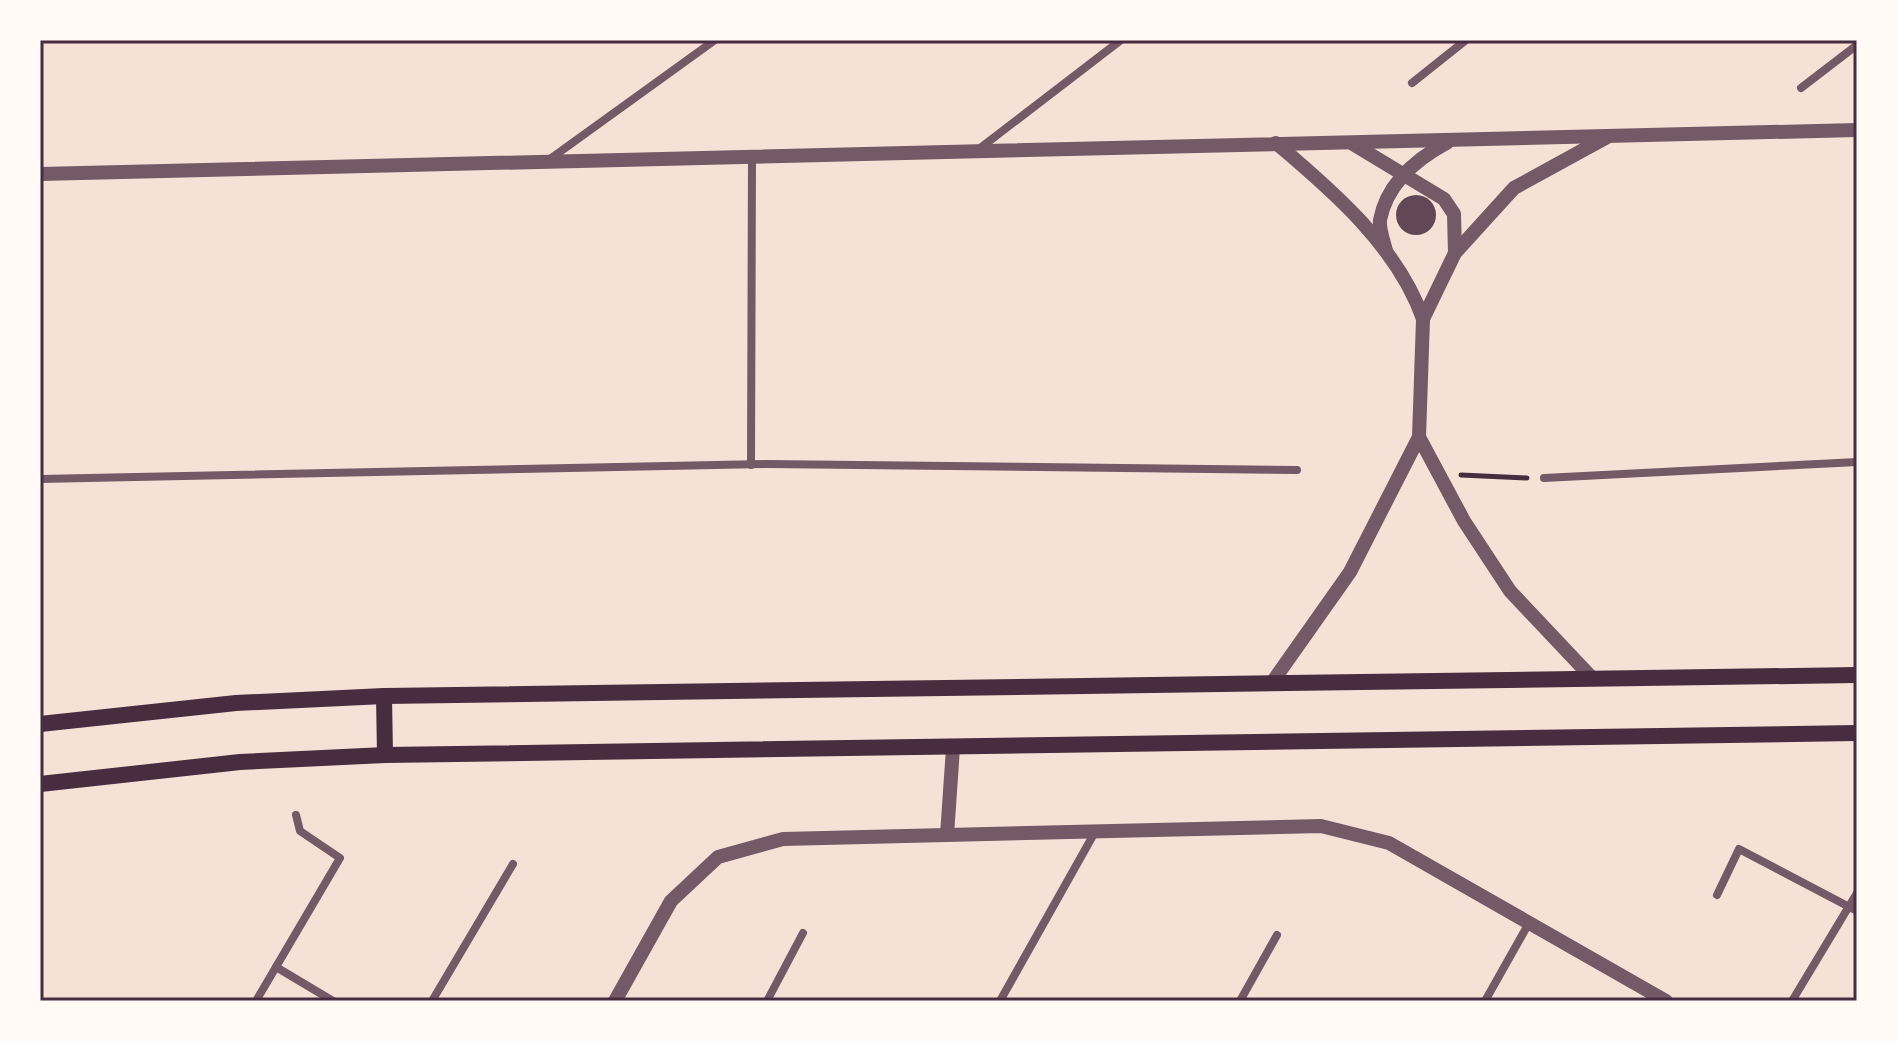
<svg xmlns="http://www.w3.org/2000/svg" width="1897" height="1041" font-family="'DejaVu Sans',sans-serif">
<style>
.building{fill:#644757}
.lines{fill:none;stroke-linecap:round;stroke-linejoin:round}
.path{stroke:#4a2c40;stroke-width:5}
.minor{stroke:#755966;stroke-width:8}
.tertiary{stroke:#755966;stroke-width:14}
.secondary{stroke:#4a2c40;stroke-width:16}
.neatline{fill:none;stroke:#4a2c40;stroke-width:3}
</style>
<rect width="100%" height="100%" fill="#f7e1d7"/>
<circle class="building" cx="1416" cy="215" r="20"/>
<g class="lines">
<path class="path" d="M1461,475l66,3"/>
<g class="minor">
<path d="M1412,83l54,-43"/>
<path d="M1801,88l56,-43"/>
<path d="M979,149l142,-109"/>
<path d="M550,159l165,-119"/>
<path d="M751,465l1,-308"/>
<path d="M1544,478l313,-16"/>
<path d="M40,479l727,-15 530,6"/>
<path d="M1717,895l22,-46 118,62"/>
<path d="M276,967l57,34"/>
<path d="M256,1001l84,-143 -40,-27 -4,-16"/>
<path d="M432,1001l81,-137"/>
<path d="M767,1001l36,-68"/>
<path d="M1000,1001l95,-169"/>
<path d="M1240,1001l37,-66"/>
<path d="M1485,1001l44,-78"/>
<path d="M1792,1001l65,-108"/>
</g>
<g class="tertiary">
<path d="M1353,144l91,55 10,15 1,39"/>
<path d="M40,174l1817,-44"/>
<path d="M1386,251c-2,-9 -7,-22 -6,-31 7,-37 38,-62 68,-78"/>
<path d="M1423,319l32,-66 59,-65 93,-51"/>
<path d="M1419,437l45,84 46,70 83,88"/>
<path d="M1271,684l79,-112 69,-135 4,-118c-25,-72 -90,-128 -147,-176"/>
<path d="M947,835l6,-87"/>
<path d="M615,1001l56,-100 47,-44 65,-18 538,-13 68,17 277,158"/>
</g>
<g class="secondary">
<path d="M384,696l1,59"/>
<path d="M40,724l196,-21 148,-7 1473,-21"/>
<path d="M40,784l200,-22 145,-7 1472,-22"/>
</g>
</g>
<rect width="1897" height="1041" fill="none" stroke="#fffaf5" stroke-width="84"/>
<rect x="42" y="42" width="1813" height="957" class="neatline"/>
</svg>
